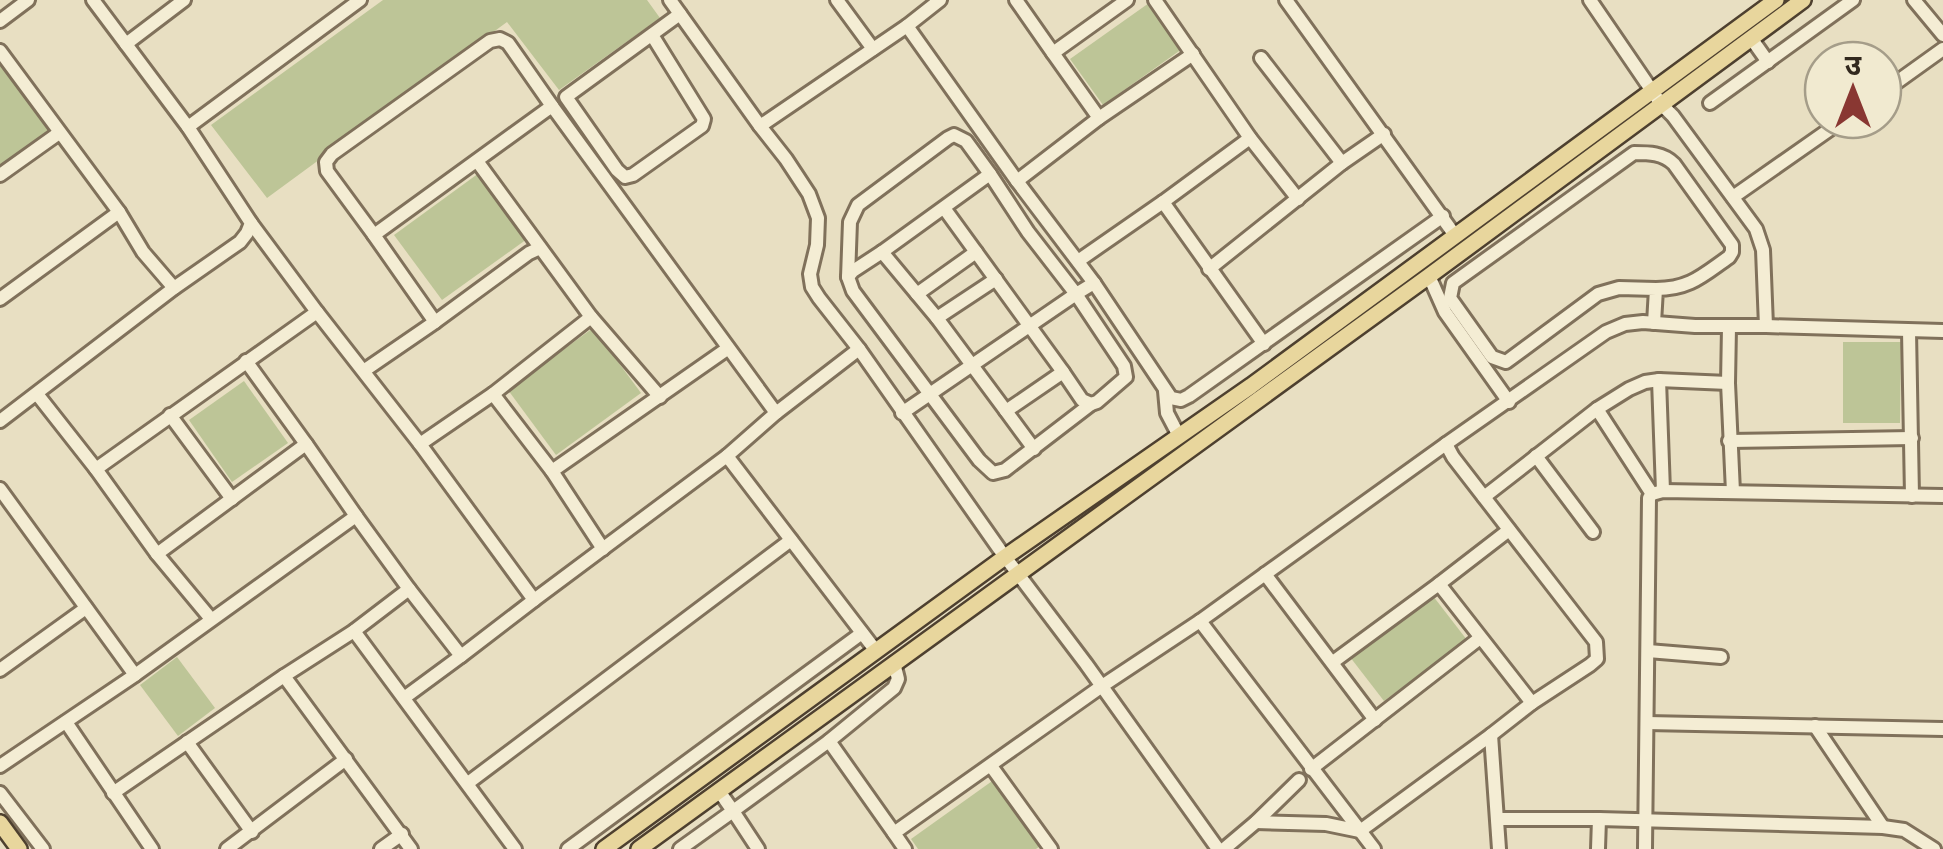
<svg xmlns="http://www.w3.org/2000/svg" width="1943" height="849" font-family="'IBM Plex Serif','Noto Sans Devanagari',serif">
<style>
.green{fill:#bdc597}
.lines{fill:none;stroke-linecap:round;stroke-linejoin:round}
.minor-casing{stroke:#80715b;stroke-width:18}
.major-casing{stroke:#4e402f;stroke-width:20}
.minor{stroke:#f4edd4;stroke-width:12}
.major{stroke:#e8d69d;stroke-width:15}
</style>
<rect width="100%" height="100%" fill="#e8dfc2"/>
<g class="green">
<path d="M383,0h264l13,18 -101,72 -52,-68 -240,176 -56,-73z"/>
<path d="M1149,3l33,46 -79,56 -33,-46z"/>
<path d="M0,63l49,67 -49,35z"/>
<path d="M479,173l48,66 -85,61 -48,-65z"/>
<path d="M593,328l48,65 -85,62 -48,-65z"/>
<path d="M1843,342h58l-1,81h-57z"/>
<path d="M244,381l44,62 -56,39 -43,-62z"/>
<path d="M1433,596l34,44 -83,61 -34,-44z"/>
<path d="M177,657l38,51 -37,28 -38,-51z"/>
<path d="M995,779l47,66 -6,4h-118l-7,-10z"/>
</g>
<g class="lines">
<g class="minor-casing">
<g id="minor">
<path d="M670,0l90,126 26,33 23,35 9,24 -1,27 -7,29 2,13 7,11 40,51 141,201 86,114 132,185"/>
<path d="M837,0l36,49"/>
<path d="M1016,0l37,53 74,-53"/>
<path d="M1155,0l95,138 48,61"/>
<path d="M1286,0l168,234"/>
<path d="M1590,0l71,104 12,12 83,113 7,21 3,76"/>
<path d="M1914,0l29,35"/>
<path d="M0,21l28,-21"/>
<path d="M907,26l110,155 77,102 77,115 10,2 8,-4 254,-180"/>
<path d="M652,35l52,84 -2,7 -69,49 -8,2 -8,-7 -51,-73 114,-83"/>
<path d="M1751,38l17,24"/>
<path d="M126,44l58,-44"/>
<path d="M0,51l119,161 24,40 31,36"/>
<path d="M1261,58l81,105"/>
<path d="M1883,92l60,-43"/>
<path d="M1710,103l143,-103"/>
<path d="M1099,118l94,-64"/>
<path d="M760,126l147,-100 33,-26"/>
<path d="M188,127l172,-127"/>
<path d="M477,161l114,156"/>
<path d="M0,175l59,-42"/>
<path d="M1017,181l82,-63 -46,-65"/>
<path d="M1733,197l110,-77"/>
<path d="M1163,202l87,-64"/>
<path d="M944,208l119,164"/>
<path d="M374,235l-47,-64 -1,-9 6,-8 158,-113 10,-2 8,4 44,63"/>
<path d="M882,252l55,66 69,93"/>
<path d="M1078,261l85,-59 101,142"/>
<path d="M1209,269l133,-106 42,-29"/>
<path d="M1429,276l16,36 64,90"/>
<path d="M848,277l2,-55 8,-17 90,-67 6,-3 12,6 24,33"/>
<path d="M917,294l59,-42"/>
<path d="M0,299l119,-87"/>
<path d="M317,312l103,132 114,156 -73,56"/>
<path d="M937,318l59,-39"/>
<path d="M435,322l94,-69 11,-5"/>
<path d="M1654,323l2,-34c34,0 47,-14 73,-32l3,-5v-7l-58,-81c-11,-11 -25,-11 -40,-11l-181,130 -3,15 42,59 14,5 92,-68 21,-6 37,1"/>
<path d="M1729,327l-1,56 5,109"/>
<path d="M1909,331l3,165"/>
<path d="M246,361l60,83"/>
<path d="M365,370l70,-48 -61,-87 178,-129 224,307 83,-64"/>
<path d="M1659,380l4,111"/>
<path d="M1165,391l2,22 11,21"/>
<path d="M37,394l59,75 61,85"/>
<path d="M493,394l98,-77 69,80"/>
<path d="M1091,404l-86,66 -12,3 -14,-13 -126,-169 -5,-14 5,-6 29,-19 108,-78 38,58 48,62 18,-11"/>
<path d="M1597,409l55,85"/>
<path d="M902,413l174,-119 48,72 2,11 -29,25 -6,2 -9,-4 -19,-28 -57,39 28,38"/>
<path d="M170,415l62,84"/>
<path d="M0,421l174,-133 66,-46 7,-9 4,-10 -63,-96 -95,-127"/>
<path d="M1729,441l183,-3"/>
<path d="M420,444l73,-50 59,77 175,-122"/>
<path d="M1446,444l7,13 143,185 1,17 -7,6 -58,38 -41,32"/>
<path d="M727,456l149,195"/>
<path d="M1536,456l57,76"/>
<path d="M96,469l221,-157 -66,-89"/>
<path d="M552,471l51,78"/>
<path d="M0,489l135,186 221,-159 -50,-72 -149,110 54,65"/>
<path d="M1484,497l113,-88 32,-20 16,-7 14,-2 69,3"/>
<path d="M356,516l53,73 -55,42 -70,45 127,173"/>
<path d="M1265,574l110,146"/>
<path d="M1439,584l70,-54"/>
<path d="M534,600l193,-144 49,-43"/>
<path d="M1200,621l174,228"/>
<path d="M354,631l161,218"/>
<path d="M1648,651l73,6"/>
<path d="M1333,662l106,-78 93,119"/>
<path d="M0,670l86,-62"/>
<path d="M404,698l57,-42 -52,-67"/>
<path d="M66,722l86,127"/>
<path d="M1647,723l296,6"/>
<path d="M1815,726l68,101"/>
<path d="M829,741l65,-53 4,-9 -4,-16"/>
<path d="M187,742l65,90"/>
<path d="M0,766l135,-91"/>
<path d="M991,766l60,83"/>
<path d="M1311,769l169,-131"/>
<path d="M468,783l323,-243"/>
<path d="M0,793l43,56"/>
<path d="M113,793l171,-117"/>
<path d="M1498,819h101"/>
<path d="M1256,822l70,2 34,7 131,-96 8,114"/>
<path d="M227,849l119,-90"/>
<path d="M381,849l21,-15"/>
<path d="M568,849l294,-216"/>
<path d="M680,849l53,-38 -14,-20"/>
<path d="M758,849l-25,-38 96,-70 65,92"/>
<path d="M905,849l-11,-16 208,-147 98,-65 246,-177 160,-112 19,-8 18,-2 52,4h71l177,5"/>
<path d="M1224,849l32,-27 43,-42"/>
<path d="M1598,849l1,-30 284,8 21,3 30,19"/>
<path d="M1645,849l4,-351 3,-4 11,-3 280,5"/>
</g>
</g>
<g class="major-casing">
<g id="major">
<path d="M0,823l19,26"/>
<path d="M604,849l401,-292 246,-171 525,-386"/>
<path d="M639,849l790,-573 374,-276"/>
</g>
</g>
<use href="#minor" class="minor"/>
<use href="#major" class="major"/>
</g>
<g transform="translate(1853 90)"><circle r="48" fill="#f1ead0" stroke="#a59d89" stroke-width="2.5"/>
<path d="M0-8L18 38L0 25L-18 38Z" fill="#893732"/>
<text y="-15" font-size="28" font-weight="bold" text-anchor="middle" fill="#32291e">उ</text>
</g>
</svg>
